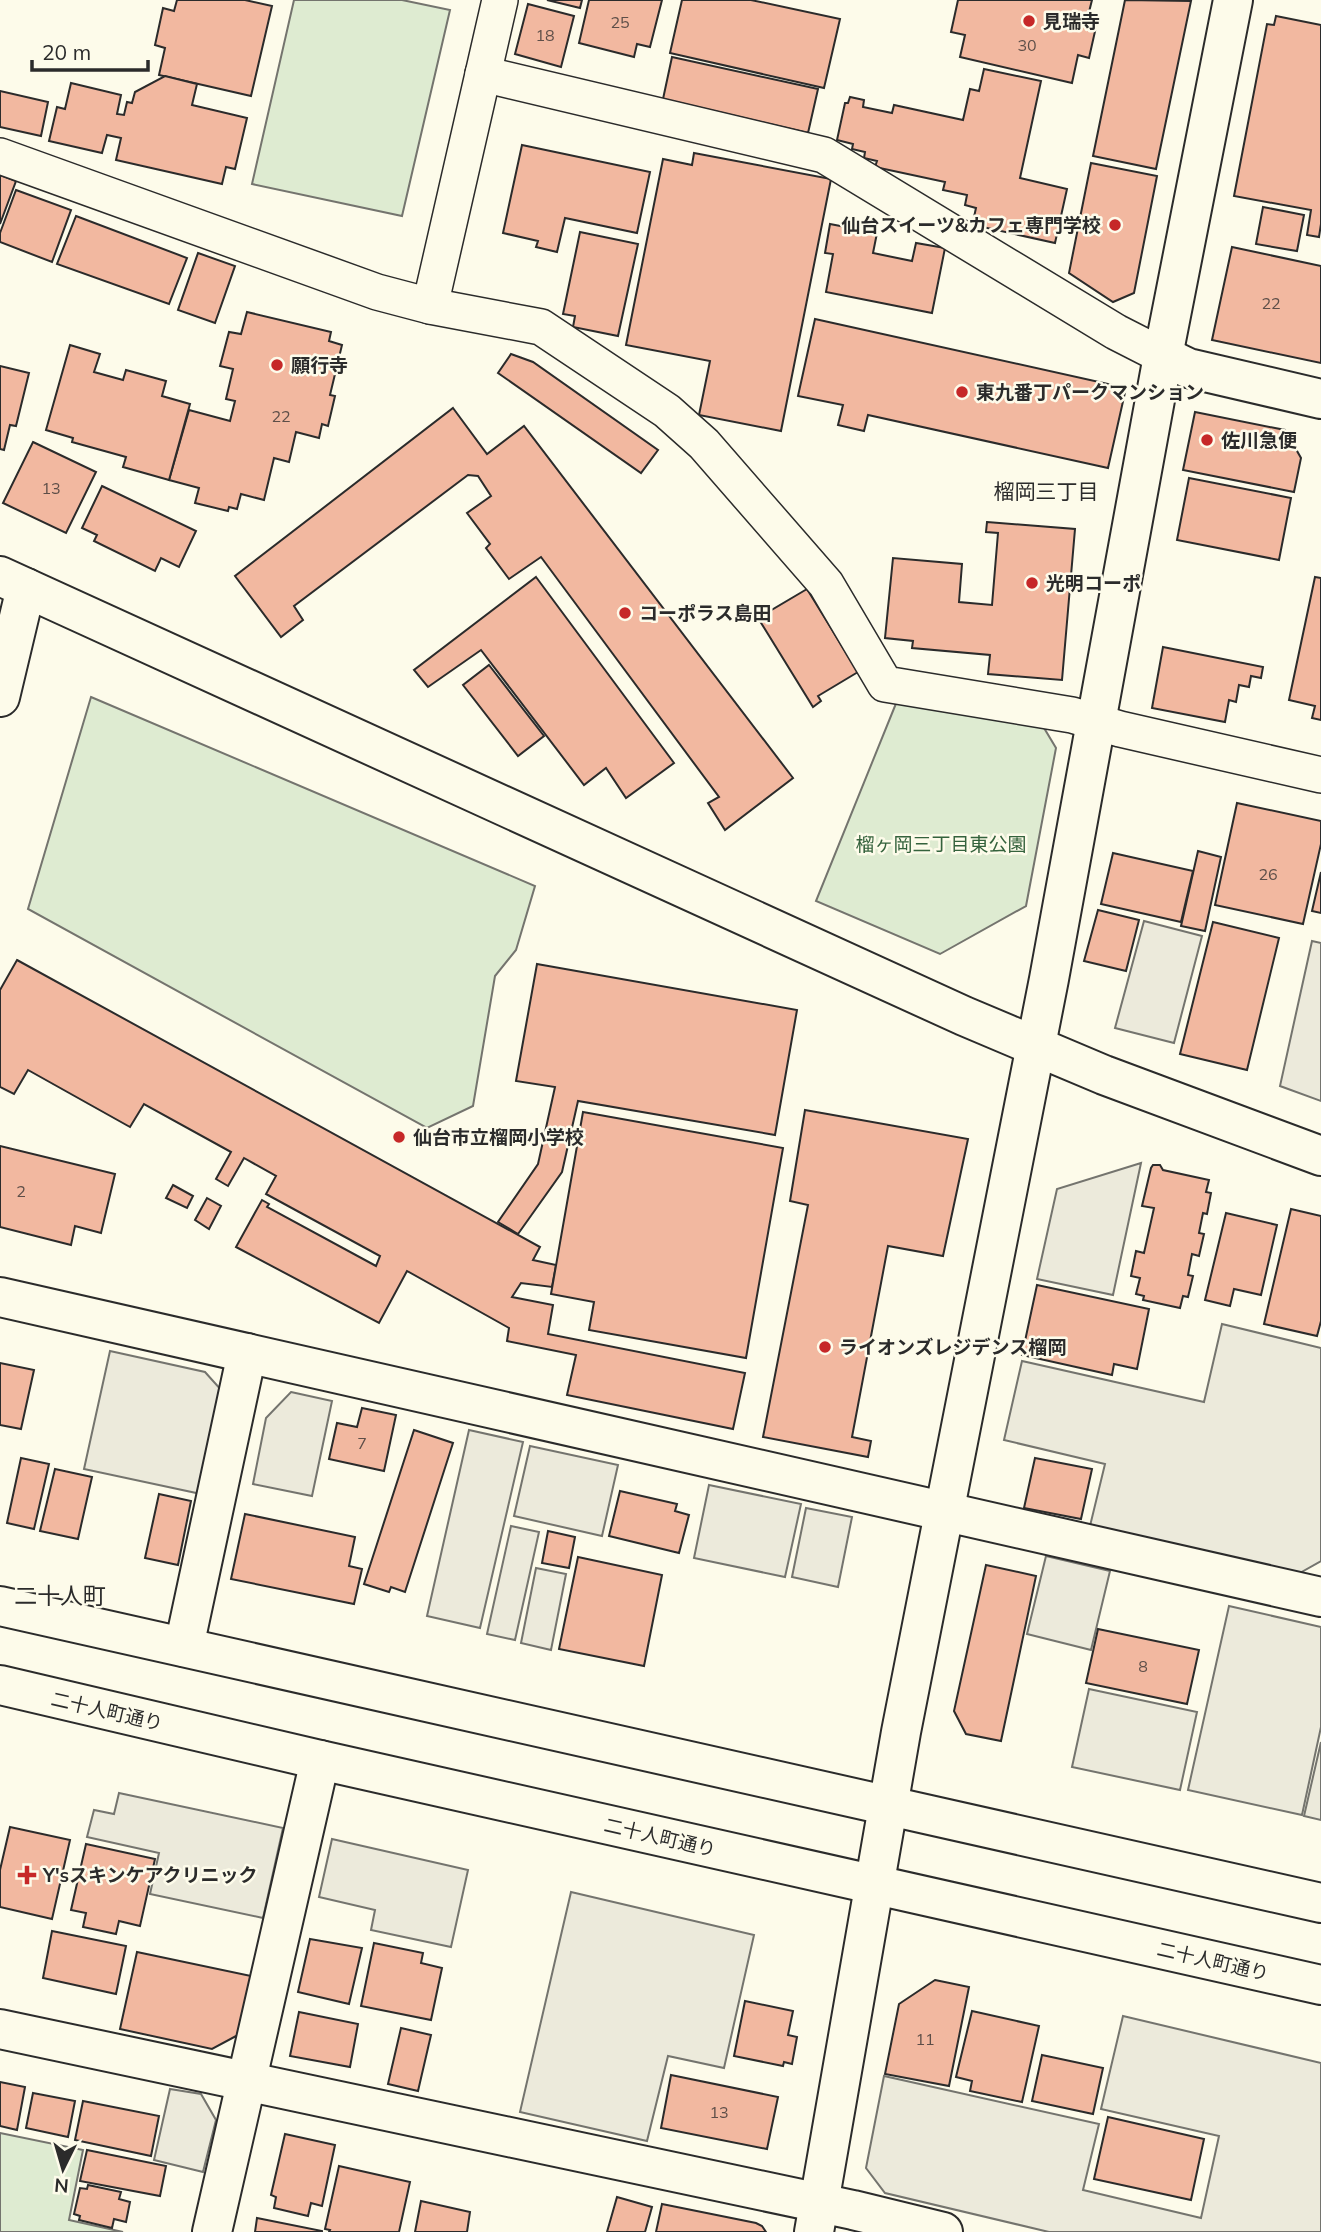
<svg xmlns="http://www.w3.org/2000/svg" width="1321" height="2232" font-family="Mulish,'Noto Sans JP',sans-serif">
<style>
.green{fill:#deebd1;stroke:#74746e;stroke-width:2}
.parking{fill:#eceadb;stroke:#74746e;stroke-width:2}
.building{fill:#f2b8a0;stroke:#2b2b2b;stroke-width:2}
.lines{fill:none;stroke-linecap:round;stroke-linejoin:round}
.minor-casing{stroke:#2b2b2b;stroke-width:38}
.tertiary-casing{stroke:#2b2b2b;stroke-width:42}
.minor{stroke:#fdfbea;stroke-width:35}
.tertiary{stroke:#fdfbea;stroke-width:38}
.poi-dot{fill:#c62828;stroke:#fdfbea;stroke-width:2.5}
.labels{text-anchor:middle;dominant-baseline:central;stroke-width:5;stroke-linejoin:round;paint-order:stroke}
.number-label{font-size:16px;fill:#5d4e48}
.poi-label{font-size:19px;font-weight:bold;fill:#2b2b2b;stroke:#fdfbea;text-anchor:start}
.park-label{font-size:19px;fill:#34623c;stroke:#fdfbea}
.street-label{font-size:19px;fill:#2b2b2b;stroke:#fdfbea}
.neighbourhood-label{font-size:21px;fill:#2b2b2b;stroke:#fdfbea}
.quarter-label{font-size:23px;fill:#2b2b2b;stroke:#fdfbea}
</style>
<rect width="100%" height="100%" fill="#fdfbea"/>
<g class="green">
<path d="M294,0h108l48,10 -48,206 -150,-32z"/>
<path d="M91,697l444,189 -19,64 -21,26 -22,130 -46,22 -399,-219z"/>
<path d="M897,701l147,27 12,20 -30,158 -86,48 -124,-53z"/>
<path d="M0,2133l83,17 -14,70 54,12h-123z"/>
</g>
<g class="parking">
<path d="M1144,921l58,15 -28,107 -59,-15z"/>
<path d="M1312,941l9,2v158l-41,-15z"/>
<path d="M1141,1163l-28,132 -76,-16 20,-90z"/>
<path d="M1222,1324l99,24v213l-23,13 -208,-48 15,-62 -101,-24 18,-79 182,41z"/>
<path d="M110,1351l95,21 18,20 -22,102 -117,-25z"/>
<path d="M291,1392l41,9 -20,95 -59,-12 13,-66z"/>
<path d="M469,1430l54,12 -43,186 -53,-12z"/>
<path d="M530,1446l88,19 -16,71 -88,-20z"/>
<path d="M709,1485l92,19 -16,73 -91,-19z"/>
<path d="M806,1508l46,9 -14,70 -46,-10z"/>
<path d="M511,1526l28,6 -24,108 -28,-6z"/>
<path d="M1046,1556l64,15 -19,79 -64,-16z"/>
<path d="M536,1568l30,6 -15,76 -30,-7z"/>
<path d="M1229,1606l92,21v100l-19,88 -114,-25z"/>
<path d="M1089,1689l108,23 -17,78 -108,-23z"/>
<path d="M1321,1742v78l-17,-4z"/>
<path d="M119,1793l164,35 -20,90 -113,-24 9,-41 -72,-16 7,-27 20,4z"/>
<path d="M332,1839l136,31 -17,77 -80,-17 4,-20 -56,-13z"/>
<path d="M571,1892l183,43 -30,133 -56,-12 -21,85 -127,-29z"/>
<path d="M1123,2016l198,47v169h-272l-164,-39 -19,-25 18,-92 215,48 -16,66 118,28 18,-82 -118,-27z"/>
<path d="M170,2089l31,5 15,26 -13,52 -49,-12z"/>
</g>
<g class="building">
<path d="M177,0h68l27,6 -21,90 -92,-21 6,-27 -10,-3 8,-37 11,3z"/>
<path d="M547,0h35l-2,8z"/>
<path d="M589,0h73l-12,47 -13,-3 -3,13 -55,-14z"/>
<path d="M682,0h69l89,19 -16,69 -154,-35z"/>
<path d="M958,0h134l-4,16 10,2 -9,40 -11,-3 -6,28 -112,-26 5,-22 -14,-3z"/>
<path d="M1125,0l66,1 -35,168 -63,-13z"/>
<path d="M528,4l46,12 -13,51 -46,-13z"/>
<path d="M1276,16l45,9v199l-2,13 -12,-2 4,-25 -77,-14 33,-172 7,1z"/>
<path d="M672,57l146,32 -10,44 -145,-34z"/>
<path d="M984,69l57,12 -21,97 47,11 -12,54 -77,-17 1,-8 -5,-1 2,-9 -11,-3 2,-10 -24,-5 2,-8 -70,-15 2,-6 -13,-3 1,-6 -13,-3 1,-5 -16,-4 8,-37h3l2,-6 14,3 -1,7 29,6 2,-8 69,15 7,-31 9,2z"/>
<path d="M165,76l32,8 -5,21 55,13 -12,51 -9,-2 -4,17 -106,-24 5,-22 -14,-3 -5,18 -53,-12 8,-34 8,2 6,-26 50,12 -4,19 7,1 3,-13 5,1 3,-11z"/>
<path d="M0,91l48,11 -7,34 -41,-9z"/>
<path d="M522,145l128,27 -13,61 -72,-15 -8,34 -21,-5 2,-6 -35,-8z"/>
<path d="M694,153l137,26 -50,252 -82,-16 11,-54 -84,-16 37,-186 29,6z"/>
<path d="M1091,163l66,13 -23,117 -21,9 -44,-29z"/>
<path d="M0,175l16,6 -16,43z"/>
<path d="M16,190l55,20 -19,52 -52,-20v-9z"/>
<path d="M1263,207l41,8 -7,36 -41,-7z"/>
<path d="M76,216l111,42 -18,46 -112,-40z"/>
<path d="M830,224l47,9 -4,20 39,8 4,-18 29,5 -13,65 -106,-21 7,-38 -8,-1z"/>
<path d="M580,232l58,12 -20,92 -45,-9 2,-11 -12,-2z"/>
<path d="M1232,247l89,19v97l-109,-23z"/>
<path d="M198,253l37,13 -20,57 -37,-13z"/>
<path d="M247,312l84,20 -2,9 13,4 -12,50 5,1 -7,30 -6,-2 -3,14 -23,-6 -7,30 -15,-4 -10,42 -23,-6 -4,15 -8,-2 -1,4 -33,-8 4,-15 -30,-8 20,-70 41,11 5,-20 -9,-2 7,-30 -13,-3 9,-34 12,2z"/>
<path d="M815,319l311,69 -18,80 -240,-53 -4,16 -26,-6 5,-20 -45,-9z"/>
<path d="M70,345l30,9 -6,18 29,8 3,-10 40,11 -4,15 28,8 -21,76 -46,-13 3,-10 -54,-15 1,-4 -27,-8z"/>
<path d="M511,354l22,8 125,88 -17,23 -143,-100z"/>
<path d="M0,366l29,7 -13,53 -6,-1 -6,25 -4,-1z"/>
<path d="M453,408l34,46 37,-28 269,352 -68,52 -17,-27 11,-6 -178,-240 -32,22 -23,-31 4,-4 -23,-31 24,-17 -13,-20 -10,-1 -174,131 9,14 -22,17 -46,-61z"/>
<path d="M1195,412l90,18 16,28 -7,34 -111,-22z"/>
<path d="M33,442l63,30 -30,61 -63,-30z"/>
<path d="M1189,478l102,20 -12,62 -102,-20z"/>
<path d="M102,486l94,45 -17,36 -18,-9 -6,13 -61,-30 3,-6 -15,-7z"/>
<path d="M987,522l88,7 -13,151 -74,-6 2,-19 -78,-7 1,-7 -28,-3 8,-80 69,6 -3,38 33,3 6,-72 -12,-1z"/>
<path d="M536,577l138,186 -48,35 -20,-30 -22,17 -103,-135 -53,37 -14,-17z"/>
<path d="M1315,577l6,1v142l-9,-2 3,-12 -26,-6z"/>
<path d="M807,589l51,83 -40,24 3,5 -8,6 -55,-89z"/>
<path d="M1163,647l100,20 -2,11 -10,-2 -2,11 -10,-2 -3,17 -7,-2 -4,22 -73,-14z"/>
<path d="M489,665l55,71 -26,20 -55,-71z"/>
<path d="M1237,803l84,18v23l-18,80 -88,-19z"/>
<path d="M1198,851l23,6 -16,74 -24,-5z"/>
<path d="M1113,853l80,18 -12,51 -80,-18z"/>
<path d="M1321,872v41l-9,-2z"/>
<path d="M1098,910l41,10 -13,51 -42,-10z"/>
<path d="M1213,922l66,16 -32,132 -67,-16z"/>
<path d="M17,960l523,287 -7,13 23,5 -4,22 -31,-4 -9,14 41,8 -5,29 197,39 -12,56 -166,-34 9,-40 -69,-14 2,-13 -102,-57 -28,52 -143,-76 26,-47 7,4 -2,3 109,59 4,-10 -114,-62 10,-18 -32,-18 -16,28 -12,-7 15,-27 -87,-48 -14,23 -102,-57 -14,24 -14,-7v-97z"/>
<path d="M537,964l260,46 -22,125 -197,-34 -16,71 -44,62 -20,-12 40,-58 17,-77 -39,-6z"/>
<path d="M805,1110l163,29 -25,117 -55,-10 -36,191 19,4 -3,16 -105,-20 45,-232 -18,-4z"/>
<path d="M583,1112l200,36 -37,210 -157,-28 5,-28 -43,-8z"/>
<path d="M0,1146l115,28 -14,59 -26,-7 -4,19 -71,-18z"/>
<path d="M1153,1165h7l3,5 46,10 -3,12 5,1 -4,21 -4,-1 -4,20 5,1 -5,22 -7,-2 -4,21 5,1 -5,21 -5,-1 -3,12 -37,-8 1,-4 -8,-2 4,-16 -9,-2 5,-25 8,2 10,-45 -12,-2 9,-38z"/>
<path d="M173,1185l20,11 -6,12 -21,-10z"/>
<path d="M207,1198l14,8 -12,23 -14,-9z"/>
<path d="M1291,1209l30,7v105l-4,15 -53,-12z"/>
<path d="M1226,1213l51,12 -16,70 -27,-6 -4,17 -25,-6z"/>
<path d="M1037,1285l112,24 -12,60 -23,-5 -2,11 -90,-20z"/>
<path d="M0,1363l34,7 -13,59 -21,-4z"/>
<path d="M362,1408l34,7 -12,56 -55,-12 8,-36 20,4z"/>
<path d="M414,1430l39,13 -48,149 -14,-5 -2,5 -25,-8z"/>
<path d="M21,1458l28,6 -15,65 -27,-6z"/>
<path d="M1035,1458l57,11 -11,50 -57,-11z"/>
<path d="M55,1469l37,8 -14,62 -38,-8z"/>
<path d="M620,1491l57,13 -2,7 14,4 -10,38 -70,-17z"/>
<path d="M159,1494l32,7 -13,64 -33,-7z"/>
<path d="M245,1514l110,23 -6,29 13,3 -8,35 -123,-25z"/>
<path d="M548,1531l27,6 -6,31 -27,-5z"/>
<path d="M578,1557l84,18 -18,91 -85,-17z"/>
<path d="M986,1565l50,11 -35,165 -35,-7 -12,-23z"/>
<path d="M1098,1629l101,21 -12,54 -101,-21z"/>
<path d="M10,1827l60,13 -18,79 -52,-12v-37z"/>
<path d="M86,1844l69,15 -15,67 -21,-5 -3,13 -33,-7 3,-14 -15,-3z"/>
<path d="M52,1931l74,15 -10,48 -73,-16z"/>
<path d="M310,1939l52,9 -13,56 -51,-12z"/>
<path d="M374,1943l49,10 -2,10 21,5 -11,52 -70,-14z"/>
<path d="M137,1952l114,24 -13,59 -26,14 -92,-20z"/>
<path d="M935,1980l34,7 -20,99 -64,-12 14,-70z"/>
<path d="M745,2001l48,10 -5,24 9,2 -5,27 -8,-2 -1,4 -49,-10z"/>
<path d="M972,2011l67,15 -17,76 -52,-11 2,-10 -16,-4z"/>
<path d="M299,2012l59,12 -8,43 -60,-11z"/>
<path d="M401,2028l30,7 -13,56 -30,-7z"/>
<path d="M1042,2055l61,13 -10,46 -61,-13z"/>
<path d="M671,2075l107,22 -11,52 -106,-21z"/>
<path d="M0,2082l25,5 -8,43 -17,-4z"/>
<path d="M33,2093l42,8 -7,36 -42,-9z"/>
<path d="M83,2101l76,15 -8,40 -76,-16z"/>
<path d="M1108,2117l96,22 -13,61 -97,-21z"/>
<path d="M285,2134l50,11 -13,61 -11,-3 -3,13 -34,-8 2,-11 -5,-2z"/>
<path d="M87,2150l79,16 -6,30 -80,-15z"/>
<path d="M339,2166l71,16 -11,50h-70l1,-2 -5,-1z"/>
<path d="M88,2185l33,7 -2,7 11,3 -4,20 -12,-3 -2,9 -33,-8 1,-4 -6,-2 6,-26 7,1z"/>
<path d="M617,2197l35,10 -7,25h-38z"/>
<path d="M421,2201l49,11 -3,20h-52z"/>
<path d="M662,2204l94,19 6,3 4,6h-110z"/>
<path d="M257,2218l65,13v1h-67z"/>
</g>
<g class="lines">
<g class="minor-casing">
<g id="minor">
<path d="M483,74l341,81 292,177 47,24"/>
<path d="M0,156l377,136 53,14 111,21 126,84 37,33 122,140 59,100 187,31 48,14 201,46"/>
<path d="M430,306l70,-306"/>
</g>
</g>
<g class="tertiary-casing">
<g id="tertiary">
<path d="M1163,356l25,12 133,31"/>
<path d="M0,576l964,440 140,59 217,81"/>
<path d="M0,697l26,-109"/>
<path d="M0,1297l1321,300"/>
<path d="M0,1606l1321,297"/>
<path d="M184,1647l63,-294"/>
<path d="M0,1685l320,75 1001,225"/>
<path d="M0,2029l853,181 90,22"/>
<path d="M212,2232l108,-472"/>
<path d="M814,2232l87,-500 148,-753 114,-623 70,-356"/>
</g>
</g>
<use href="#minor" class="minor"/>
<use href="#tertiary" class="tertiary"/>
</g>
<g class="poi-dot">
<circle cx="1029" cy="21" r="7"/>
<circle cx="1115" cy="225" r="7"/>
<circle cx="277" cy="365" r="7"/>
<circle cx="962" cy="392" r="7"/>
<circle cx="1207" cy="440" r="7"/>
<circle cx="1032" cy="583" r="7"/>
<circle cx="625" cy="613" r="7"/>
<circle cx="399" cy="1137" r="7"/>
<circle cx="825" cy="1347" r="7"/>
<path d="M23.5 1864.5h7v7h7v7h-7v7h-7v-7h-7v-7h7z"/>
</g>
<g class="labels">
<g class="number-label">
<text x="620" y="22">25</text>
<text x="545" y="35">18</text>
<text x="1027" y="45">30</text>
<text x="1271" y="303">22</text>
<text x="281" y="416">22</text>
<text x="51" y="488">13</text>
<text x="1268" y="874">26</text>
<text x="21" y="1191">2</text>
<text x="362" y="1443">7</text>
<text x="1143" y="1666">8</text>
<text x="925" y="2039">11</text>
<text x="719" y="2112">13</text>
</g>
<g class="poi-label">
<text x="1043" y="21">見瑞寺</text>
<text x="1101" y="225" text-anchor="end">仙台スイーツ&amp;カフェ専門学校</text>
<text x="291" y="365">願行寺</text>
<text x="976" y="392">東九番丁パークマンション</text>
<text x="1221" y="440">佐川急便</text>
<text x="1046" y="583">光明コーポ</text>
<text x="639" y="613">コーポラス島田</text>
<text x="413" y="1137">仙台市立榴岡小学校</text>
<text x="839" y="1347">ライオンズレジデンス榴岡</text>
<text x="43" y="1875">Y′sスキンケアクリニック</text>
</g>
<g class="park-label">
<text x="941" y="844">榴ヶ岡三丁目東公園</text>
</g>
<g class="street-label">
<text transform="translate(107 1711) rotate(13)">二十人町通り</text>
<text transform="translate(660 1837) rotate(13)">二十人町通り</text>
<text transform="translate(1213 1961) rotate(13)">二十人町通り</text>
</g>
<g class="neighbourhood-label">
<text x="1046" y="491">榴岡三丁目</text>
</g>
<g class="quarter-label">
<text x="60" y="1595">二十人町</text>
</g>
</g>
<g transform="translate(63 2169) rotate(185)" stroke="#fdfbea" stroke-width="5" paint-order="stroke">
<path d="M0-5L12 26L0 18L-12 26Z" fill="#2b2b2b"/>
<text y="-10" font-size="19" font-weight="bold" text-anchor="middle" fill="#2b2b2b">N</text>
</g>
<path d="M32 60v10h116v-10" fill="none" stroke="#2b2b2b" stroke-width="3.5"/>
<text x="42" y="60" font-size="21" fill="#2b2b2b" stroke="#fdfbea" stroke-width="5" paint-order="stroke">20 m</text>
</svg>
